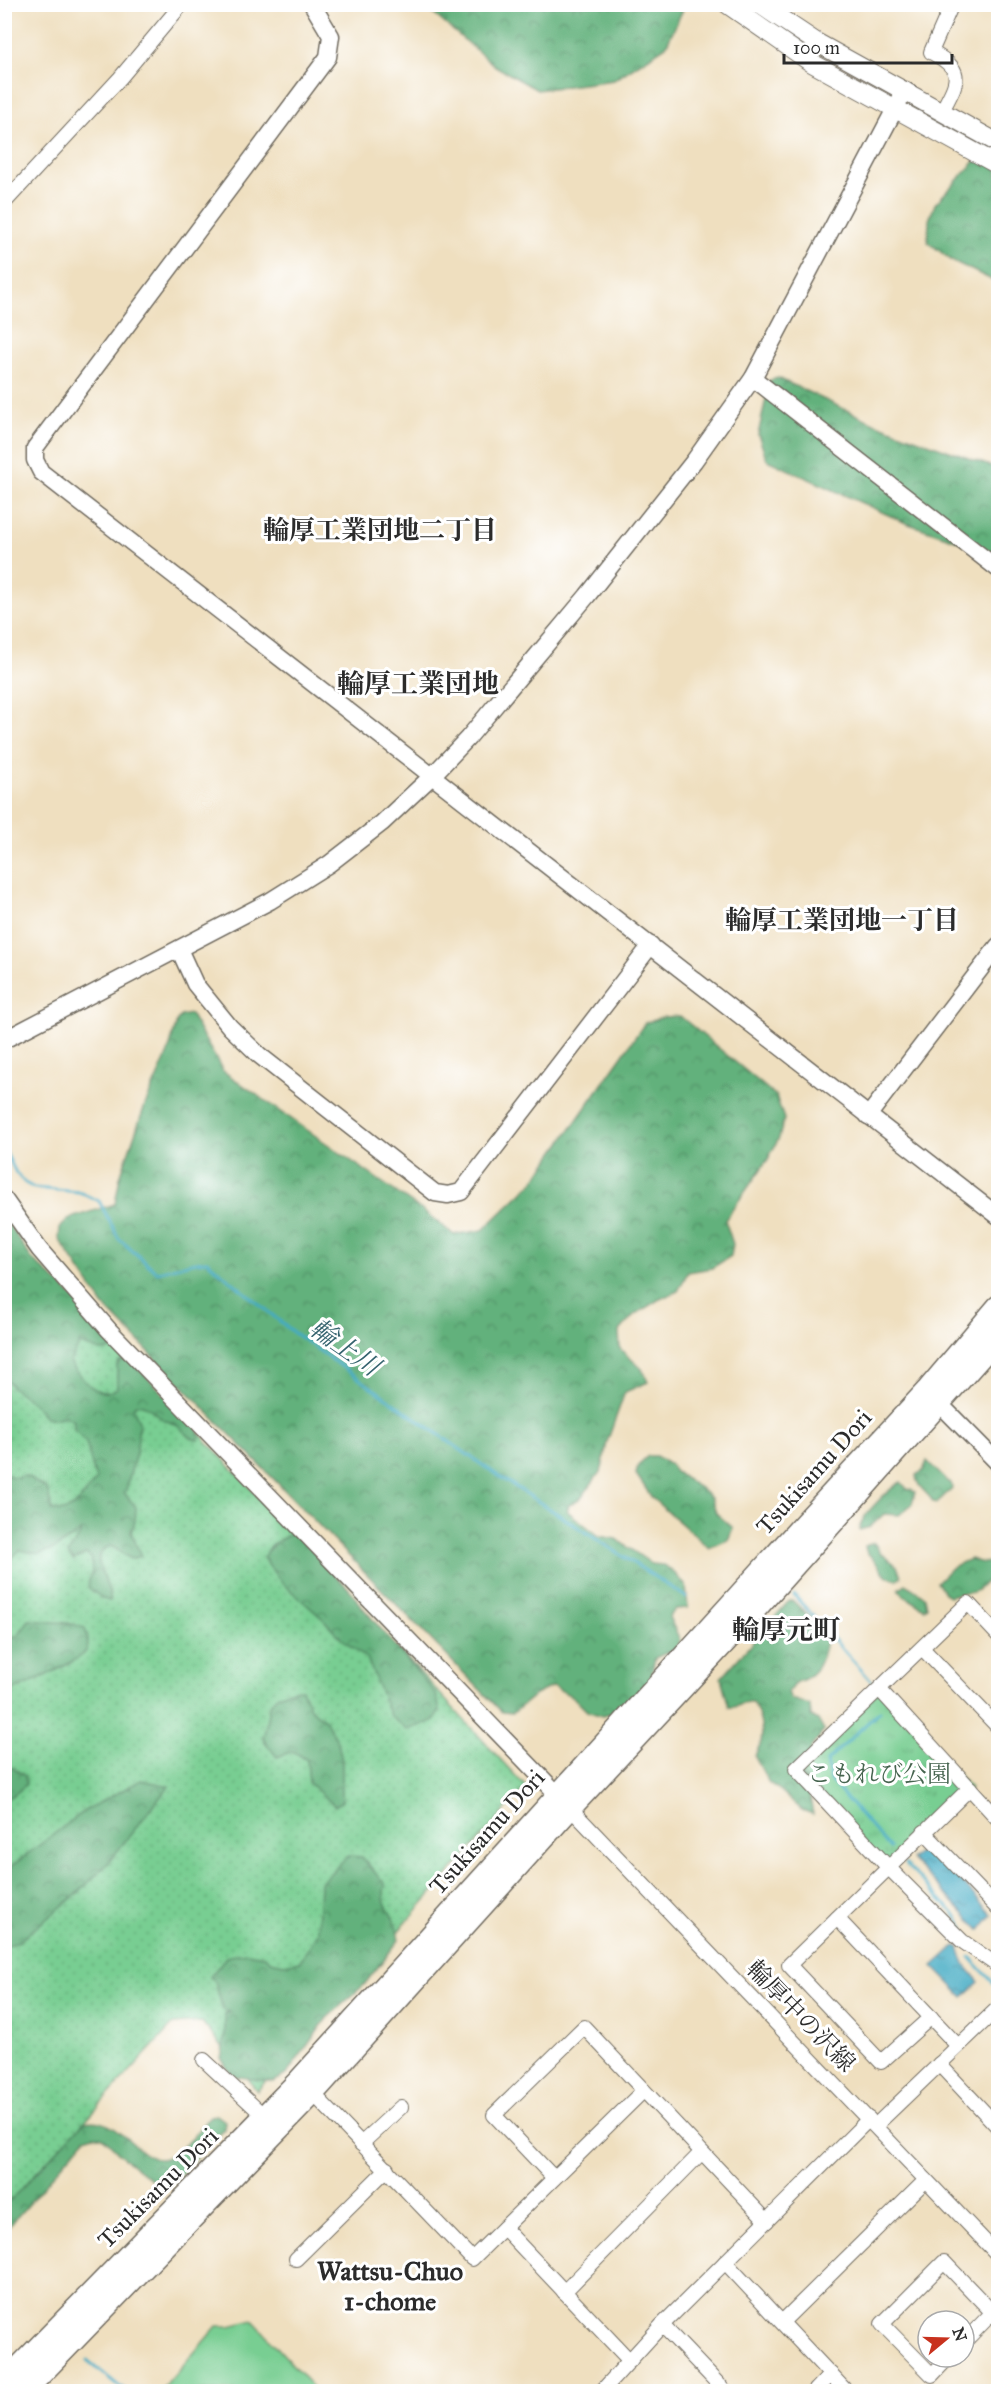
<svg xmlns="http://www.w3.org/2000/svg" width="1003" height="2396" font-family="'IM FELL Great Primer','Noto Serif JP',serif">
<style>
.grass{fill:url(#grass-dots);stroke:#527c5e;stroke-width:1.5}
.forest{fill:url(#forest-crowns);stroke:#466e54;stroke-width:1.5}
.park{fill:url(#park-tufts);stroke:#527c5e;stroke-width:1.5}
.garden{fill:#78ce92;stroke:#527c5e;stroke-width:1.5}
.water{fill:url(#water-ripples);stroke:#376a77;stroke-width:1.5}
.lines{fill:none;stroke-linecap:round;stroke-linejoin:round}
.stream{stroke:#43aac3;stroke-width:3}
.minor-casing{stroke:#706a5f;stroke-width:16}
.tertiary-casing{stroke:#706a5f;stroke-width:19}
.secondary-casing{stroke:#706a5f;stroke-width:20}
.trunk-casing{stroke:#706a5f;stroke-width:25}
.minor{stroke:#fff;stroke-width:14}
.tertiary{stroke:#fff;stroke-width:16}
.secondary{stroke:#fff;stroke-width:18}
.trunk{stroke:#fff;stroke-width:22}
.labels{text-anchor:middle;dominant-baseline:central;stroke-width:6;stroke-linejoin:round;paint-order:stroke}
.street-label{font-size:24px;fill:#2b2b2b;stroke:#fff}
.park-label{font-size:24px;fill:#46644f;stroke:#fff}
.neighbourhood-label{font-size:26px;font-weight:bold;fill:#2b2b2b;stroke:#fff}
.water-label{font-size:26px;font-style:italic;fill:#36646f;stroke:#fff}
.quarter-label{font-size:27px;font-weight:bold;fill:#2b2b2b;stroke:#fff}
</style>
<defs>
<pattern id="grass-dots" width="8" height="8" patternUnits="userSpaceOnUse" patternTransform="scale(1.5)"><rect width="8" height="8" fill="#78ce92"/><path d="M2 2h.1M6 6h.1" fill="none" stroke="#68b17e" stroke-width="1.8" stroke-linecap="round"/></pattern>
<pattern id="forest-crowns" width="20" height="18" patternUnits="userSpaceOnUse" patternTransform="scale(1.5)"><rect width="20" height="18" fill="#62b17c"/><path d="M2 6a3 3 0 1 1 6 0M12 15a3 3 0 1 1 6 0" fill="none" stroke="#519066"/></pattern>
<pattern id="park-tufts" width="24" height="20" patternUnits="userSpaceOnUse" patternTransform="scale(1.5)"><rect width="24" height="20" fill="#78ce92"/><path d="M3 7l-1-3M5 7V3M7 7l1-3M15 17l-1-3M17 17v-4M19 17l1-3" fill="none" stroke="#68b17e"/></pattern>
<pattern id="water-ripples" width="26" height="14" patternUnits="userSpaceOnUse" patternTransform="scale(1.5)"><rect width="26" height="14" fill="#43aac3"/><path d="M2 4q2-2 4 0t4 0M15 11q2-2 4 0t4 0" fill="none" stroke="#388b9f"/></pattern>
</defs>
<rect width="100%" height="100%" fill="#fff"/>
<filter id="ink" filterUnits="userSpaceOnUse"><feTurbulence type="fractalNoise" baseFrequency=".0167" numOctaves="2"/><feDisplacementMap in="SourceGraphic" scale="12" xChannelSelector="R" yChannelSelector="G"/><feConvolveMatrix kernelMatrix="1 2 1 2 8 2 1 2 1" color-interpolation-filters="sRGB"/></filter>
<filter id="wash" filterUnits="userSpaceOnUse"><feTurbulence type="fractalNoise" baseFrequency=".008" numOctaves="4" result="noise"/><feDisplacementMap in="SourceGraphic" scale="24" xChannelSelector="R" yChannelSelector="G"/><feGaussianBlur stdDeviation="1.35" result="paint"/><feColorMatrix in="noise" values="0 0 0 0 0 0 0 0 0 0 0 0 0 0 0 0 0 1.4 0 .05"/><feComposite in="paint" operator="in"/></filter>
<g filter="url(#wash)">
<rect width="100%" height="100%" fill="#efdfbf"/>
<path class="grass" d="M4,1228l22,33 163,161 337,365 -269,304 -55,-69 -29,2 -168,185z"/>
<g class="forest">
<path d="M423,5h262l-19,41 -52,34 -77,10 -42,-24z"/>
<path d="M998,137v146l-47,-23 -23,-18 1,-22 6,-16z"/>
<path d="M778,378l96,45 124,46v93l-7,-10 -85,-29 -139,-63 -9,-25 12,-55z"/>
<path d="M190,1014l33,57 203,142 28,22 29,-5 51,-49 111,-158 19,-6 16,-1 96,80 8,23 -5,19 -11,21 -43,61 8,24 -2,12 -19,12 -24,4 -10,19 -20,9 -25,16 -14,16 1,17 22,20 6,13 -23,10 -18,50 -5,27 -20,28 -13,8 -2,6 32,25 17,3 36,25 11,1 9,5 14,16 2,22 -12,1 -7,8 11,23 -3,8 -22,10 -5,24 -29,30 -19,4 -15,-5 -14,-14 -20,-11 -18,9 -22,18 -11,-1 -399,-407 -44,-66 1,-12 8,-8 47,-15 5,-27 25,-72 23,-52 9,-32 4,-5z"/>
<path d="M4,1218l28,41 53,49 28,32 -3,10 -10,1 -20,-7 -10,18c10,15 28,40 47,26v-22l2,-4 10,-3 69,69 1,12c-10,0 -12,-7 -20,-13 -5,-4 -12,-5 -18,-9 -8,-6 -14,-14 -25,-14l-3,4 6,13 -2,28 -12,45 11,13 -1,14 -4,11 10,24 -10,3 -20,-13c-28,8 2,38 -1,55l-7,-2 -14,-11 -1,-8 4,-8 -1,-14 -5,-4 -13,6 -5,-6 14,-23 -26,17 -17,6 -19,-4 -15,15v-91l8,3 13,-1 21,13 5,21c21,7 32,-16 44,-30l-10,-38 -12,-13v-8l-10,-5 -9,3 -10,-2 -12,-14 -21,-16 -7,-10z"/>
<path d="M648,1456h8l15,9 4,7 25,16 11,10 5,15 17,15 -5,12 -19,8 -57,-50 -16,-24 2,-9z"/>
<path d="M927,1461l19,19 5,3 1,5 -15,15 -4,-1c-5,-10 -17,-14 -17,-27l7,-4z"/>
<path d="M901,1482l7,8 3,-1 4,3 -3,12 -13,11 -15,-1 -14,13 -11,3c1,-14 31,-42 42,-48z"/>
<path d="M295,1532c16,12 19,21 31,35 11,12 25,20 32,35l78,92 4,17 -7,10 -26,9 -17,-14 -23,-58 -23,-17 -22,-23 -40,-35 -19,-25c6,-13 19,-20 32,-26z"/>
<path d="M874,1543l7,10 16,13 4,11 -4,3 -10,-4 -21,-25 -1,-5z"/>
<path d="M998,1556v29l-9,-7c-18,22 -17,11 -40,18l-5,-3 -7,-11 15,-15 18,-8c10,4 20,7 28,-3z"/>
<path d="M906,1584l19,13 2,10 -3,1 -20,-12 -5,-7z"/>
<path d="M789,1601h4l16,16 17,23c-3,20 -10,38 -30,42l-8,10 3,7 19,6 1,11 7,4 6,11 -13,16 -2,45 4,22 -11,-4 -22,-20 -11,-7 -14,-26c1,-6 4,-9 6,-15 3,-14 -2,-28 -8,-40 -9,-2 -15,7 -24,5l-8,-29z"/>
<path d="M29,1620l39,3 17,5c2,8 5,15 1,23 -6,10 -68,38 -81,42v-53l13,-4z"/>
<path d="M302,1689l8,19 16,13 12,21 4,19v40l-7,5 -26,-23 -2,-23 -14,-9 -16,6 -14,-18c8,-29 -1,-47 39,-50z"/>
<path d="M5,1768h8l12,8 1,8 -7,7 -14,9z"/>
<path d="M141,1780l28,6 -61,77 -32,32 -57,46 -14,6v-76l81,-61z"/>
<path d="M348,1856l14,1 23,27c-3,20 1,20 9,36 3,6 4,14 5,20l-35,45 -37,33 -40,56 -13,8 -42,-6 -11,-18 4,-21v-23l6,-2 -8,-2 -8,-28 -5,-5 16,-20 20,-4 19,3 6,5 13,3 16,-3 18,-28 2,-50z"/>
<path d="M217,2115l8,6 -1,8 -54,57h-10l-37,-29 -20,-20 -9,-2 -9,3 -80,93v-25l79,-84c39,-8 55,45 81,36 17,-6 34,-29 45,-42z"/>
</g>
<path class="park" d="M880,1690l90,98 -81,80 -93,-99z"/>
<path class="garden" d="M253,2320l63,71h-155l56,-65h13z"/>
<g class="water">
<path d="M930,1847l62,68 -12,15 -68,-71 12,-11z"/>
<path d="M955,1946l4,1 6,18 14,17 -16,15 -30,-31z"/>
</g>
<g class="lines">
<g class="stream">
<path d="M4,1149l12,24 9,10 9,5 45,4 20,9 20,38 38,33c15,-3 37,-12 50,-11l87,72 194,136 198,128"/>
<path d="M794,1595l79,88"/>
<path d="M880,1711l-53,50 3,19 60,68"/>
<path d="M905,1864l49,49 10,15"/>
<path d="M970,1957l28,31"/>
<path d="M87,2360l39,32"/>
</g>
</g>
</g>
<g filter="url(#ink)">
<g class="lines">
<g class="minor-casing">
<g id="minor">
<path d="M942,111c16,-31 24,-40 -11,-59l21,-48"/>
<path d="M4,203l116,-125 62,-74"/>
<path d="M998,1635l-30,-32 -172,166 93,99 73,73 36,25"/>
<path d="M922,1648l76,79"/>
<path d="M880,1690l118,129"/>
<path d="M570,1808l428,447"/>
<path d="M924,1832l74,77"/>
<path d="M837,1918l121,128"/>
<path d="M931,2017l-50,45 -92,-97 181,-177"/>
<path d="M204,2060l61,57"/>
<path d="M939,2064l59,63"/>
<path d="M308,2088l164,171 171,-168"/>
<path d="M875,2126l123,-118"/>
<path d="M361,2144l40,-37"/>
<path d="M554,2178l-60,-63 90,-88 183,194"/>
<path d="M504,2228l126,133"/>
<path d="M296,2259l91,-90"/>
<path d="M725,2262l122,130"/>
<path d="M564,2292l137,-139"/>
<path d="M782,2322l144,-142"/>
<path d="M662,2325l64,67"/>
<path d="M964,2342l33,-34"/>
<path d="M949,2357l-17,18 -50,-51 62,-62 49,51"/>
<path d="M601,2392l61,-67 207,-206"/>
<path d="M814,2392l17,-18"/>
</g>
</g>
<g class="tertiary-casing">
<g id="tertiary">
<path d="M312,4l19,32 -3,21 -293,391v12l6,12 957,744"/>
<path d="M753,378l245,191"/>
<path d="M179,949l16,35 35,43 29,28 176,138 13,2 13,-3 190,-247"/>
<path d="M4,1040l266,-139 59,-37 53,-41 49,-46 37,-39 119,-142 107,-135 59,-83 152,-288"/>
<path d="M868,1116l130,-170"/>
<path d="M4,1199l35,50 70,81 456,472"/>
<path d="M932,1396l66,67"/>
</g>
</g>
<g class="secondary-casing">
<g id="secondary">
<path d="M727,4l85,59 186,102"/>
<path d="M759,4l57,38 182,101"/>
</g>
</g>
<g class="trunk-casing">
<g id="trunk">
<path d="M4,2383l296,-303 505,-557 122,-132 71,-84"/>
<path d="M23,2392l290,-299 257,-285 178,-191 250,-280"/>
</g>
</g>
<use href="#minor" class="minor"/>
<use href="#tertiary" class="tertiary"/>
<use href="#secondary" class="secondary"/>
<use href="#trunk" class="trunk"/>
</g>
</g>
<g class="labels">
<g class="street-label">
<text transform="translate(814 1472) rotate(-48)">Tsukisamu Dori</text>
<text transform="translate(487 1832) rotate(-48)">Tsukisamu Dori</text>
<text transform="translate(801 2016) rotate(46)">輪厚中の沢線</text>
<text transform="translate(158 2188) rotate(-45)">Tsukisamu Dori</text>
</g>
<g class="park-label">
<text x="879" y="1774">こもれび公園</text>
</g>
<g class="neighbourhood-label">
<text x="380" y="530">輪厚工業団地二丁目</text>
<text x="842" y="920">輪厚工業団地一丁目</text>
<text x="390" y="2271">Wattsu-Chuo<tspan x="390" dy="30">1-chome</tspan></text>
</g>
<g class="water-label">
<text transform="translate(345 1347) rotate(35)">輪上川</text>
</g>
<g class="quarter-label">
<text x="418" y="683">輪厚工業団地</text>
<text x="786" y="1629">輪厚元町</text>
</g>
</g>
<rect width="1003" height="2396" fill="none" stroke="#fff" stroke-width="24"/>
<g transform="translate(946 2339) rotate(71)"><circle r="28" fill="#ffffff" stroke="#aaaaaa" stroke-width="1.5"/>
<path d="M0-4.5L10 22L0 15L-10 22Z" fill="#c8321e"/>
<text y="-9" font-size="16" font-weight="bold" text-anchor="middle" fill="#2b2b2b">N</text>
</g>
<path d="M784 54v9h168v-9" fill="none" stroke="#2b2b2b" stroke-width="3"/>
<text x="793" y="54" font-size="18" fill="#2b2b2b" stroke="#ffffff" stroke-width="4.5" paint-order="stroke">100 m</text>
</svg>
